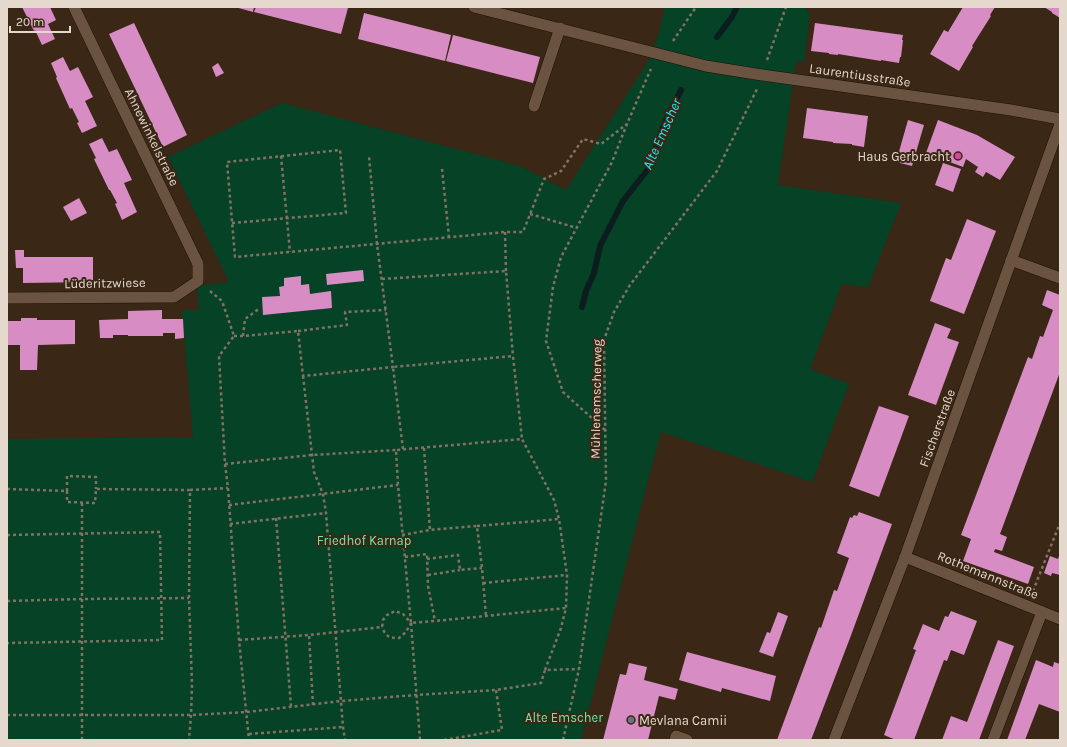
<svg xmlns="http://www.w3.org/2000/svg" width="1067" height="747" font-family="Karla,sans-serif">
<style>
.green{fill:#064226}
.lines{fill:none;stroke-linecap:round;stroke-linejoin:round}
.stream{stroke:#0c1d1f;stroke-width:6}
.building{fill:#d78dc4}
.service-casing{stroke:#210f01;stroke-width:12}
.minor-casing{stroke:#210f01;stroke-width:12}
.path{stroke:#827263;stroke-width:2.5;stroke-dasharray:3 3;stroke-linecap:butt}
.service{stroke:#6a5441;stroke-width:11}
.minor{stroke:#6a5441;stroke-width:11}
.hotel-dot{fill:#d1479c;stroke:#3a2715;stroke-width:1.5}
.worship-dot{fill:#6b7280;stroke:#3a2715;stroke-width:1.5}
.labels{text-anchor:middle;dominant-baseline:central;stroke-width:4;stroke-linejoin:round;paint-order:stroke}
.street-label{font-size:13px;fill:#e5d9ce;stroke:#3a2715}
.poi-label{font-size:13px;fill:#e5d9ce;stroke:#3a2715;text-anchor:end}
.park-label{font-size:13px;fill:#71e9a6;stroke:#3a2715}
.water-label{font-size:14px;font-style:italic;fill:#1eeffb;stroke:#3a2715}
</style>
<rect width="100%" height="100%" fill="#3a2715"/>
<path class="green" d="M665,7h142l-1,4 4,2 -6,49 -8,-1 -18,124 123,18 -33,84 -26,-3 -32,85 39,15 -37,98 -151,-50 -23,86 -57,222h-574v-301l186,-2 -11,-127h17l-2,-24 32,-4 -61,-125 114,-54 238,63 46,24 81,-127 11,-27z"/>
<g class="lines">
<g class="stream">
<path d="M717,37l15,-20 5,-10"/>
<path d="M582,307l4,-16 8,-18 6,-27 23,-45 26,-33 14,-41 18,-37"/>
</g>
</g>
<g class="building">
<path d="M22,7h28l6,13 -8,4 7,15 -13,6 -7,-15 -1,1z"/>
<path d="M235,7h19l-1,5z"/>
<path d="M256,7h86l6,1 -7,26 -87,-22z"/>
<path d="M963,7h32l-5,8 1,1 -19,30 1,1 -14,24 -29,-17 14,-24 4,2z"/>
<path d="M1044,7h16v11l-8,-5v-1z"/>
<path d="M364,13l87,22 -6,26 -87,-22z"/>
<path d="M134,23l53,112 -24,12 -54,-113z"/>
<path d="M815,23l88,12 -1,5h1l-2,17h-1l-1,6 -18,-3v1l-43,-7v1l-9,-1v-1l-18,-2z"/>
<path d="M453,35l87,22 -7,26 -87,-22z"/>
<path d="M63,57l7,14 8,-4 15,30 -8,4 12,25 -15,7 -5,-10 2,-1 -7,-14 -2,1 -14,-31 1,-1 -6,-14z"/>
<path d="M218,63l6,10 -8,4 -4,-10z"/>
<path d="M807,108l61,8 -4,31 -12,-2v-1l-19,-1v-1l-30,-4z"/>
<path d="M908,120l16,5 -12,41 -16,-4z"/>
<path d="M938,120l39,15 38,22 -15,23 -14,-8 -3,5 -8,-5 3,-5 -12,-8 -3,8 -37,-14z"/>
<path d="M102,138l7,14 8,-3 15,31 -8,3 13,29 -15,8 -7,-16 2,-1 -7,-13h-1l-15,-31 2,-1 -7,-14z"/>
<path d="M943,163l18,6 -8,23 -18,-7z"/>
<path d="M79,198l8,15 -16,8 -8,-14z"/>
<path d="M967,219l29,12 -32,83 -34,-13 16,-43 5,2z"/>
<path d="M15,250h9v7h69v25l-70,1v-15h-7z"/>
<path d="M363,270l1,11 -37,4 -1,-11z"/>
<path d="M301,276v9l8,-1 1,10 21,-3 1,17 -69,7 -1,-18 18,-1 -1,-9 5,-1v-8z"/>
<path d="M1047,290l13,5v77l-60,162 7,3 -5,14 -7,-2 -1,3 40,15 -6,17 -65,-23 8,-22 -10,-4 67,-178 4,2 8,-23 3,1 10,-27 -11,-5z"/>
<path d="M162,310v9h21l1,19 -9,1v-6h-12v3h-35v-1h-15v3h-13l-1,-18 29,-1v-8z"/>
<path d="M21,318h16v2h38v24l-37,1 -1,25h-17v-25h-13v-24h14z"/>
<path d="M935,323l16,6 -4,9 12,4 -23,63 -28,-10z"/>
<path d="M879,406l30,10 -30,81 -30,-11z"/>
<path d="M859,512l33,12 -42,114 -39,102h-34l42,-113 2,1 13,-38 3,1 12,-33 -12,-5 13,-36 2,1 2,-3 3,1z"/>
<path d="M1060,553v22l-8,-2 -1,3 -7,-3 6,-17 8,3z"/>
<path d="M951,611l26,10 -13,34 -13,-5 -4,11 -3,-1 -30,80h-18l-12,-5 32,-85 -3,-1 10,-25 16,7 6,-15 3,1z"/>
<path d="M778,612l10,4 -15,41 -14,-5 8,-20 3,1z"/>
<path d="M998,640l16,6 -35,94h-37l9,-24 16,6z"/>
<path d="M687,652l89,24 -6,25 -48,-13 -1,4 -42,-12z"/>
<path d="M1036,660l17,7 1,-5 6,2v48l-21,-8 -14,36h-18z"/>
<path d="M629,663l18,4 -3,13 34,9 -3,11 -16,-4 -11,44h-45l17,-66 6,1z"/>
</g>
<g class="lines">
<g class="service-casing">
<g id="service">
<path d="M534,106l26,-78"/>
<path d="M1011,260l49,18"/>
<path d="M675,740l1,-4 11,4"/>
<path d="M993,740l49,-128"/>
</g>
</g>
<g class="minor-casing">
<g id="minor">
<path d="M474,7l232,59 56,9 249,35 49,9"/>
<path d="M7,298l167,-1 24,-16v-17l-124,-257"/>
<path d="M905,557l155,62"/>
<path d="M834,740l71,-183 155,-433"/>
</g>
</g>
<g class="path">
<path d="M673,41l23,-34"/>
<path d="M767,60l19,-53"/>
<path d="M281,156l9,96"/>
<path d="M442,169l7,68"/>
<path d="M530,214l47,14"/>
<path d="M232,223l114,-10 -6,-63 -113,12 8,95 270,-25h18l21,-53 17,-8 22,-32 18,5 26,-20"/>
<path d="M505,232l1,39"/>
<path d="M382,279l124,-8 7,85"/>
<path d="M210,291l12,10 12,35 -15,20 6,108 3,24 11,152 10,100"/>
<path d="M298,331l49,-6 -2,-13 41,-2"/>
<path d="M234,336h9l55,-5 5,45 90,-9 -16,-123 -8,-88"/>
<path d="M243,336l2,-17 15,-11"/>
<path d="M303,376l11,96 9,22 3,19 17,214 2,13"/>
<path d="M605,430l-42,-38 -17,-51 7,-54 8,-30 51,-95 15,-38 23,-53 1,-2"/>
<path d="M424,448l6,82"/>
<path d="M403,449l-10,-82 120,-11 9,83"/>
<path d="M225,464l87,-9 84,-5"/>
<path d="M7,489l60,2v11l28,1 1,-14 94,1 -1,108 3,86 -1,31 -2,25"/>
<path d="M190,490l38,-2"/>
<path d="M67,491v-15l29,1v12"/>
<path d="M82,503v237"/>
<path d="M229,505l169,-20"/>
<path d="M276,518l15,188"/>
<path d="M230,524l96,-11"/>
<path d="M477,526l82,-7"/>
<path d="M7,535l153,-3 2,108 -155,3"/>
<path d="M402,535l28,-5 47,-4 5,42 4,48"/>
<path d="M405,557l22,-3 1,32 7,35"/>
<path d="M427,559l31,-4 2,15 22,-2"/>
<path d="M428,575l32,-5"/>
<path d="M483,583l84,-8"/>
<path d="M1033,591l27,-68"/>
<path d="M7,601l74,-2 108,-1"/>
<path d="M411,623l9,117"/>
<path d="M239,640l70,-5"/>
<path d="M545,670l16,-42 5,-20 1,-33 -8,-56 -5,-19 -32,-61 -126,11 2,35 13,138 24,-2 131,-13"/>
<path d="M313,705l-4,-70 73,-8 1,-7 4,-5 8,-4 8,3 8,9 -5,9 -7,6c-10,0 -13,-1 -17,-11"/>
<path d="M7,715h184l56,-3 94,-11 75,-6 80,-5 45,-7 4,-13 34,-1"/>
<path d="M249,734l94,-7"/>
<path d="M444,740l58,-10 -6,-40"/>
<path d="M563,740l16,-71 27,-188 -2,-141 10,-28 16,-27 87,-114 40,-82"/>
</g>
<use href="#service" class="service"/>
<use href="#minor" class="minor"/>
</g>
<circle class="hotel-dot" cx="958" cy="156" r="4"/>
<circle class="worship-dot" cx="631" cy="720" r="4"/>
<g class="labels">
<g class="street-label">
<text transform="translate(860 75) rotate(8)">Laurentiusstraße</text>
<text transform="translate(152 137) rotate(64)">Ahnewinkelstraße</text>
<text transform="translate(105 283) rotate(-1)">Lüderitzwiese</text>
<text transform="translate(596 399) rotate(-89)">Mühlenemscherweg</text>
<text transform="translate(937 428) rotate(-70)">Fischerstraße</text>
<text transform="translate(988 575) rotate(22)">Rothemannstraße</text>
</g>
<g class="poi-label">
<text x="950" y="156">Haus Gerbracht</text>
<text x="639" y="720" text-anchor="start">Mevlana Camii</text>
</g>
<g class="park-label">
<text x="364" y="540">Friedhof Karnap</text>
<text x="564" y="717">Alte Emscher</text>
</g>
<g class="water-label">
<text transform="translate(662 134) rotate(-66)">Alte Emscher</text>
</g>
</g>
<rect width="1067" height="747" fill="none" stroke="#e5d9ce" stroke-width="16"/>
<path d="M10 26v6h60v-6" fill="none" stroke="#e5d9ce" stroke-width="2"/>
<text x="16" y="26" font-size="12" fill="#e5d9ce" stroke="#3a2715" stroke-width="3" paint-order="stroke">20 m</text>
</svg>
